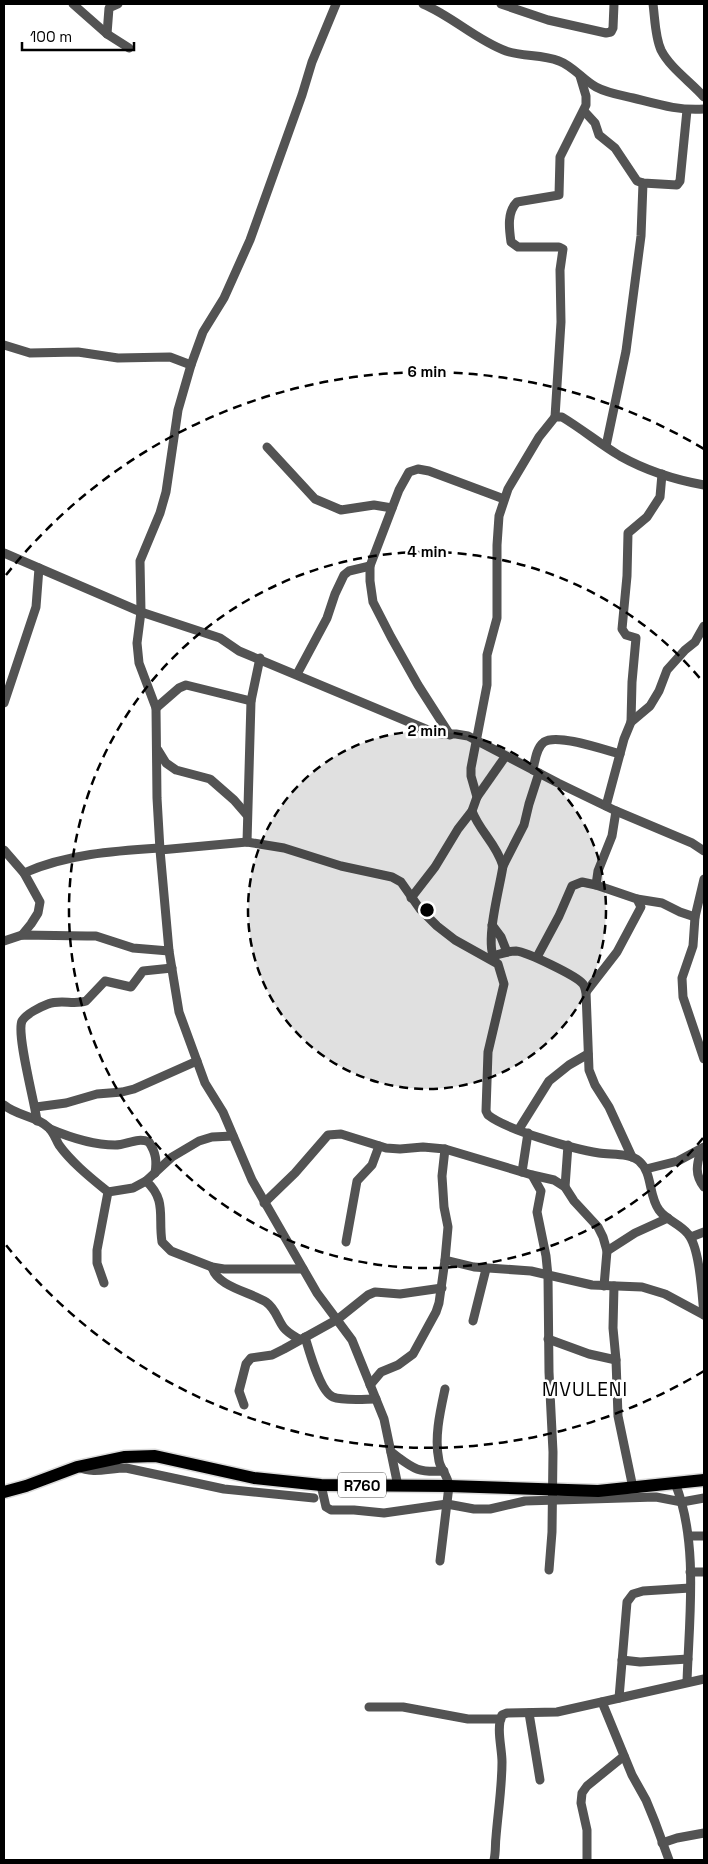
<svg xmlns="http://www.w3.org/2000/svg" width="708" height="1864" font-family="'Space Grotesk',sans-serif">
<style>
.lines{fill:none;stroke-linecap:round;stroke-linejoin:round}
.primary-casing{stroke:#dbdbdb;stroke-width:15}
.street{stroke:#535353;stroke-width:9}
.primary{stroke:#000;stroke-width:12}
.ring{fill:none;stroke:#000;stroke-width:2.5;stroke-dasharray:9 6}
.labels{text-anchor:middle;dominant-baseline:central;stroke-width:5;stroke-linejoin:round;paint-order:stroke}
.shield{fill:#fff;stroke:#4c4c4c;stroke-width:1}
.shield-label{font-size:15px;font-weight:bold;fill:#000}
.quarter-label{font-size:19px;letter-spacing:1px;fill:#000;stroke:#fff}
.centre{fill:#000;stroke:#fff;stroke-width:2.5}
.ring-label{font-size:15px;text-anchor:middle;font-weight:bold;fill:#000;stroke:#fff;stroke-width:5;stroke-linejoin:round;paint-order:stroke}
</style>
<rect width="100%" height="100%" fill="#fff"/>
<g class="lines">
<g class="primary-casing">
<path id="primary" d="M4,1492l22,-6 51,-19 47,-10 31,-1 99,22 67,7 128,1 149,5 106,-11"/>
</g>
<g class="street">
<path d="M73,4l34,30 22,14"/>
<path d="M336,4l-24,58 -10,33 -52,145 -26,58 -21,34 -12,33 -13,45 -12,82 -6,21 -20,48 1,51 -4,31 2,20 17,45 1,90 3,52 9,101 10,61 26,71 18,29 29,68 65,113 35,47 32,79 14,67"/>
<path d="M423,4c29,12 53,36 83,47 17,6 36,3 53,10 14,5 24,19 37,26 11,6 24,8 37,11 24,6 46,13 71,11"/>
<path d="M501,4l47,16 58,13 5,-1 2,-4 1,-24"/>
<path d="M653,4c2,15 2,33 8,46 9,18 30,32 43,47"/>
<path d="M107,34l2,-26 9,-4"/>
<path d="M584,111l11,12 4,12 16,13 22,33 6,2 34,2 3,-4 7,-71"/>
<path d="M4,345l26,8 48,-1 40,6 52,-1 21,8"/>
<path d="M555,417l6,-95 -1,-52 3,-21 -4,-2h-41l-7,-5c-2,-14 -4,-30 6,-40l42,-7 1,-38 26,-52v-9l-6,-20"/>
<path d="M606,446l20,-95 15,-115 2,-53"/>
<path d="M267,447l48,52 26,11 33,-5 18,3"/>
<path d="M4,553l137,59 79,26 19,13 189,79 12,4h16l12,2 90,47 58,28 76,32 12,8"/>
<path d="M297,674l30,-56 8,-24 9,-19 5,-4 21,-5"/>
<path d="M4,703l32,-96 3,-39"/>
<path d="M156,708l23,-20 7,-3 65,16"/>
<path d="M631,722l1,-40 4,-44 -10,-3 -4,-6 5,-53 1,-43 19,-16 13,-20 2,-23"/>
<path d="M450,735l-32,-50 -27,-48 -18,-35 -3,-21v-15l29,-76 10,-18 9,-3 11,2 75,28"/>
<path d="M158,750l8,13 10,7 34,9 24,21 13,15"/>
<path d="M533,770c2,-9 3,-22 11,-28 13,-9 61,8 76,12"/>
<path d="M477,797l28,-40"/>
<path d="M606,806l18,-67 7,-17 19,-16 9,-15 8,-21 18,-20 10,-8 9,-16"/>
<path d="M472,811c8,21 24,32 31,55 -3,21 -19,77 -8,94"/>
<path d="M247,842l4,-141 9,-43"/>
<path d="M4,850l20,23 16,29 -2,11 -7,11 -9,11"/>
<path d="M160,850l87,-8 37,6 57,18 51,11 9,5 19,27 17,17 18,14 43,24 6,20 -16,68 -2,59 2,4c19,15 85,34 111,38 12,2 31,0 40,8 14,12 9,34 20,49 7,10 21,14 29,24 12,14 14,61 16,81"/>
<path d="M503,866l21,-41 5,-21 10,-31"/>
<path d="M24,873c43,-19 90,-22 136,-25"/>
<path d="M704,879l-9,38 -2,29 -11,32 1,19 21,62"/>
<path d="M411,898l24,-31 23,-38 14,-18 5,-14 -6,-21v-8l16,-83v-30l10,-37v-73l2,-29 9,-27 31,-52 16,-20h7c20,12 38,27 58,39 25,14 56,24 84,29"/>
<path d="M637,899l25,4 18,9 15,5"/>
<path d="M492,925l9,12 6,15"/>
<path d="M4,941l18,-6 65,1h9l37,12 36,3"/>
<path d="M493,956c7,-2 15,-5 23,-5 11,1 61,25 67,33 2,3 2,5 3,8l3,78 6,15 14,22 23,50"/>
<path d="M537,957l22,-41 13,-30 10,-4 14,3"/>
<path d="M586,992l31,-40 24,-45 -4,-8 -41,-14 2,-14 14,-35 4,-25"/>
<path d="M4,1105c13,11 33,11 45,23 5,5 7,12 10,17 13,18 32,33 49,47l-11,58v13l7,20"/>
<path d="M36,1107l30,-4 31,-9 25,-2 12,-3 63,-28"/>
<path d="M37,1121c-2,-18 -21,-87 -15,-100 4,-7 18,-14 26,-17 12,-5 26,1 38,-3l19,-20 26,6 12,-16 29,-3"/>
<path d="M50,1129c19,8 43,16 65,16 12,0 22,-8 34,-3 7,11 8,19 6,31"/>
<path d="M519,1129l30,-48 20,-16 19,-11"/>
<path d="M701,1149c-4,15 -7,25 3,38"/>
<path d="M646,1169l32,-8 26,-14"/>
<path d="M522,1172l6,-39"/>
<path d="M532,1175l9,16 -4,21 9,44 2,20 1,96 4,80 -1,80 -3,38"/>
<path d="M146,1181c21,19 12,36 16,61l9,9 41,16 12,2h79"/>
<path d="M565,1187l3,-42"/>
<path d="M108,1192l25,-4 13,-7 26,-24 27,-16 13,-4 21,-1"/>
<path d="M264,1203l31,-30 33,-38 13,-1 45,14 14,1 23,-2 22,2 87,26 22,5 11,7 9,14 24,26 5,10 4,14 -3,35"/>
<path d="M691,1237l13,-5"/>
<path d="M346,1242l11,-61 15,-16 7,-19"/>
<path d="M607,1251l28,-18 33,-15"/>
<path d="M445,1260l29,7 57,4 61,14 50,2 23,7 39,21"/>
<path d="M212,1267c5,20 39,25 54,35 10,7 11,17 18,26 4,5 10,8 15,11"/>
<path d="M614,1286l-1,42 3,32 2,56 15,72"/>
<path d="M473,1321l13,-52"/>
<path d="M305,1337c4,13 15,55 28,60 10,4 32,2 43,2"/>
<path d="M548,1339l41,15 27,6"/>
<path d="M370,1385l11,-13 17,-7 15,-11 23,-42 3,-9 6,-43 3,-33 -4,-20 -2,-31 3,-27"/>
<path d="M244,1405l-5,-14 7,-27 5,-6 21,-3 12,-6 54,-30 30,-24 7,-3 25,2 42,-6"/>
<path d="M391,1452c22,16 25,21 53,19"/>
<path d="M78,1467c15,7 31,1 48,1l98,21 90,9"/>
<path d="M675,1483c24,59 14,136 12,199"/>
<path d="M321,1485l5,22 5,3h23l30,3 63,-9 27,5h16l35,-8 131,-4 26,5 22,-4"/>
<path d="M689,1536h15"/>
<path d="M440,1561l9,-75c-1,-10 -8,-16 -10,-25 -5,-23 1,-49 6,-72"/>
<path d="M690,1572h14"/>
<path d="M622,1660l18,2 48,-3"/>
<path d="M619,1698l8,-96 6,-8 10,-3 47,-3"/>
<path d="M602,1702l30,73 14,25 9,22 14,38"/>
<path d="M369,1707h34l65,12h33"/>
<path d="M529,1713l11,67"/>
<path d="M662,1843l15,-5 27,-5"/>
<path d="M494,1860c2,-8 1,-15 2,-23 2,-25 6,-50 6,-75 0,-14 -6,-34 0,-47l5,-2 50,-1 147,-33"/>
<path d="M587,1860v-30l-6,-27 1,-10 5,-7 37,-30"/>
</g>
<use href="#primary" class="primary"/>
</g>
<circle cx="427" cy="910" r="179" fill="#000" fill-opacity=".12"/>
<g class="ring">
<circle cx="427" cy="910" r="179"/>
<path d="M703 1138A358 358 0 1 1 703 682"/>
<path d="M704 1371A538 538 0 0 1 6 1245M6 575A538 538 0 0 1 704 449"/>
</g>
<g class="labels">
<rect class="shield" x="338" y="1472.5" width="48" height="25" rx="4"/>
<g class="shield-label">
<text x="362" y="1485">R760</text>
</g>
<g class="quarter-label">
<text x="585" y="1389">MVULENI</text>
</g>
</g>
<circle cx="427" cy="910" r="8" class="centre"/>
<g class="ring-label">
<text x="427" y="377">6 min</text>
<text x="427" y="557">4 min</text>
<text x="427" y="736">2 min</text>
</g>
<rect width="708" height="1864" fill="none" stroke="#000000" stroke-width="10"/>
<path d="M22 42v8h112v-8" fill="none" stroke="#000000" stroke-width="2.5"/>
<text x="30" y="42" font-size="15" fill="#000000" stroke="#ffffff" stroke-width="4" paint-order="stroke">100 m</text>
</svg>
